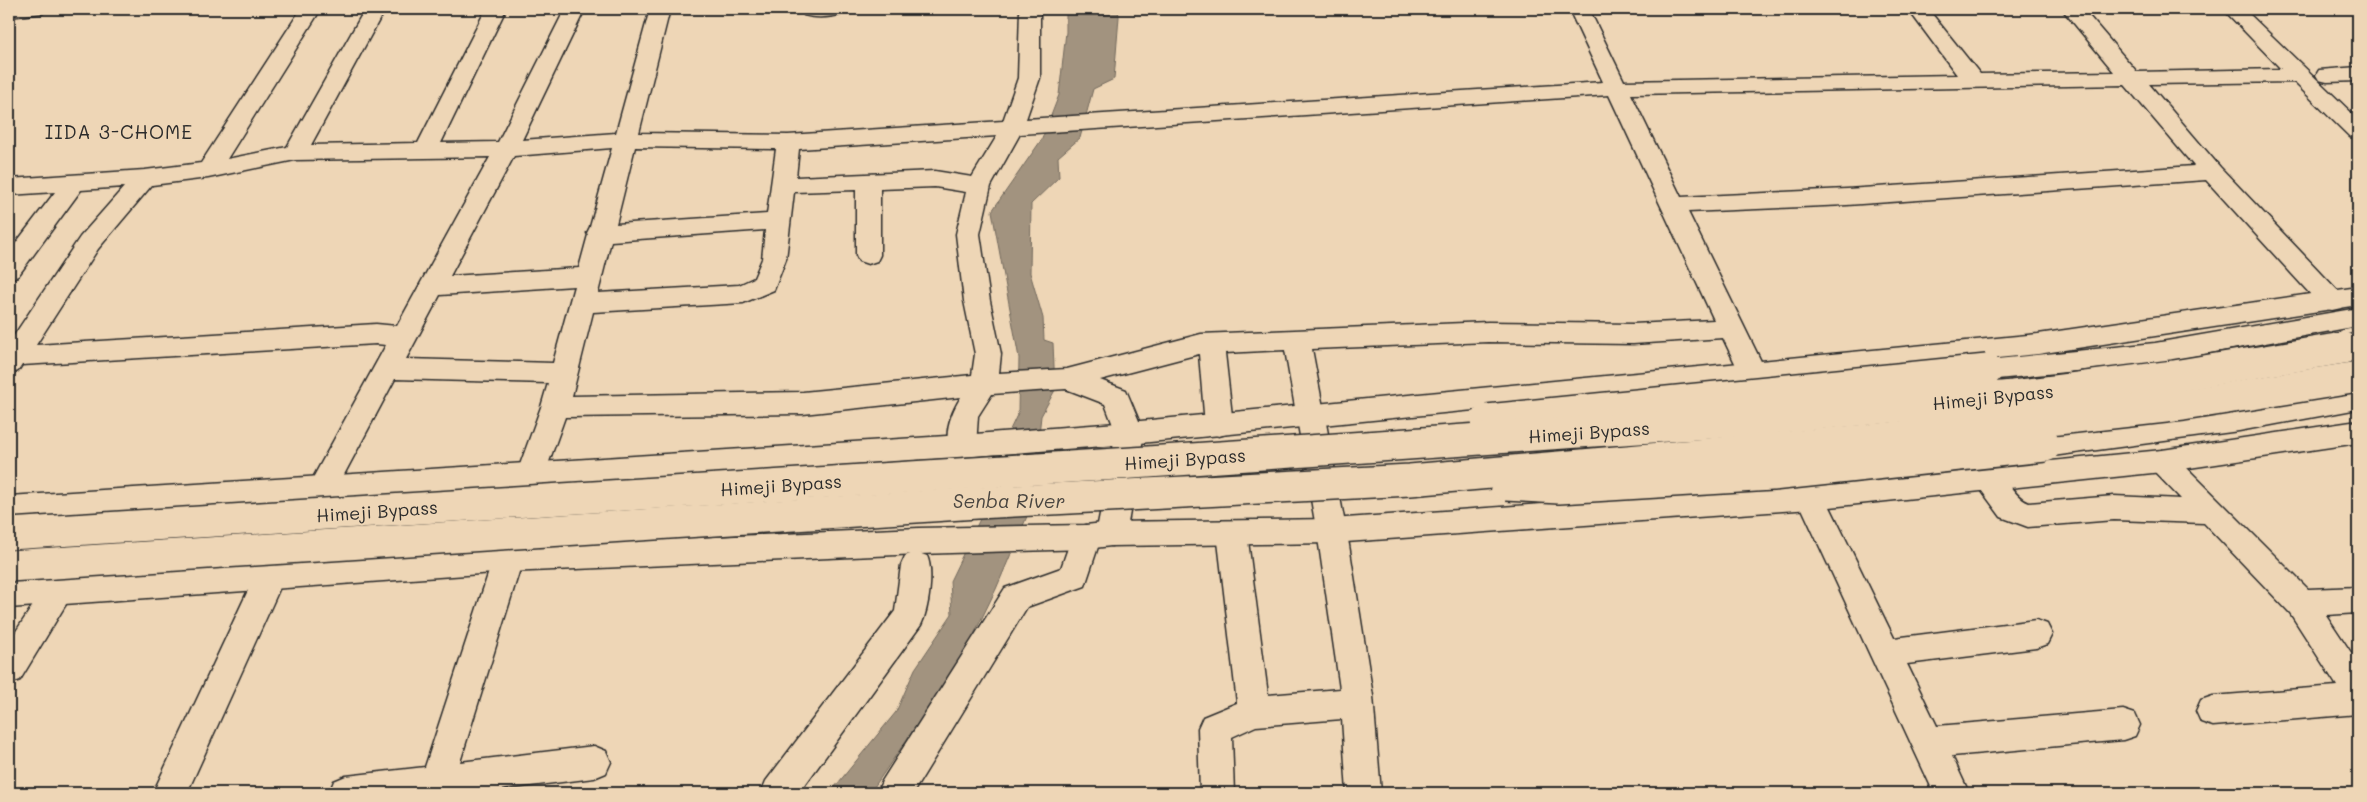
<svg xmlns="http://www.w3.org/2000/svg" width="2367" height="802" font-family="Mali,sans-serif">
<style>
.water{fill:#a2937f;stroke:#72695d}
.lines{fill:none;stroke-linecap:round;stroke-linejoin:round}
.minor-casing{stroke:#2b2b2b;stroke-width:3}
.highway-casing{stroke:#2b2b2b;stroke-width:3}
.minor{fill:#eed6b6;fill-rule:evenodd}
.highway{fill:#eed6b6;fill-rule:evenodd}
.highway-bridge-far1-casing{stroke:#2b2b2b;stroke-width:26;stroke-linecap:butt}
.highway-bridge-casing{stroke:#2b2b2b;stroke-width:34;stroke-linecap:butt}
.highway-bridge-far1{stroke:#eed6b6;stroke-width:23}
.highway-bridge{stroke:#eed6b6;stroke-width:31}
.labels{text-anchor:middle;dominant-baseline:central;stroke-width:4;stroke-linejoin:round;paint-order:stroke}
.street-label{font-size:18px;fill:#2b2b2b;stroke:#eed6b6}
.neighbourhood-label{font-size:19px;letter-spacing:1px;fill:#2b2b2b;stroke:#eed6b6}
.water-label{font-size:19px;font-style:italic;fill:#494540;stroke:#eed6b6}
</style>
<rect width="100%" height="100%" fill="#eed6b6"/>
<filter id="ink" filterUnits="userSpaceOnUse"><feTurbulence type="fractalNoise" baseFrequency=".02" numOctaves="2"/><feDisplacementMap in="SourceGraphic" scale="10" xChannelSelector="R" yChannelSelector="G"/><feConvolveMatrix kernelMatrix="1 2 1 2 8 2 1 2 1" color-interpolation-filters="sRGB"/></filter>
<g filter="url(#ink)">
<path class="water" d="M1066,9h52l1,8 -5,62 -21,10 -13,49 -22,19 1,20 -28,27 -1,69 13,45 1,22 9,3 2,47 -14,26 -10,91 -35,82 -34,70 -92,134h-40l66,-81 19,-43 37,-55 -2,-33 30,-62 17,-62 21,-44 1,-55 -27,-147 50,-72 17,-44 7,-63z"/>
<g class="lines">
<g class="minor-casing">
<g id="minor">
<path d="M9,9h37l-3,4 -34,4z"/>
<path d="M301,9h20l-94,150 60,-12 78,-138h20l-74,136 107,-2 68,-134h20l-65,134 57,-1 67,-133h20l-63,131 94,-7 34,-124h20l-31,124 149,2 215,-14 15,-43 2,-69h20v69l-14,41 577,-37 -34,-73h20l35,72 333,-6 -49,-66h20l52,65 134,-2 -52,-63h21l54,63 144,-3 -58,-60h21l114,110v20l-8,-2 -56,-55 -145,2 71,83 121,127 4,7 -4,7 -9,2 -9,-2 -117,-128 -359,25 -159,7 90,184 -4,7 -10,3 -10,-3 -31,-65 -90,6 -145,-2 -176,7 37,196 24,151 8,97h-34l-5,-74 -86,7 -24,11 2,56h-34l-2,-65 5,-11 34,-14 -20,-170 4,-9 11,-3 11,3 4,9 21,162 72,-6 -21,-144 -34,-195 -60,3 8,72 -4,8 -10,3 -10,-3 -4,-8 -6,-71 -99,26 26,10 18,43 -18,101 -4,9 -11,3 -11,-5 -15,45 -58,21 -114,186h-36l5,-12 123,-193 56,-20 14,-40 11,-3 11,4 19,-96 -11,-29 -39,-15 -74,5 -14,22 -2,30 -4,8 -10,3 -10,-3c-10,-19 -1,-41 9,-57l-158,17 -238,3 -20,56 -4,8 -10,4 -10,-4 -4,-8 24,-66 7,-24 -153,-4 -73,137 -10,3 -10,-3 -5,-9 89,-162 -10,-1 -354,21 -4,6 -9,3v-31l71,-106 44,-50 -43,3 -63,86 -9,3v-27l46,-60 -46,3v-16l136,-9 56,-7zM2125,85l69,81 -347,23 -166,8 -50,-103zM1609,95l105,225 -81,4 -145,-2 -287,12 -134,35 -68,4 2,-19 -11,-53 -10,-67 11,-48 29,-52zM997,136l-25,41 -37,-6 -139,6 3,-28zM635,147l141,2 -9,65 -151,10zM612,148l-22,79 -3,6 1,2 -9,33 -129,8 64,-120zM490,157l-93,169 -21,-2 -340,21 62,-96 54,-64 56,-7 87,-18zM935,187l31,5 -10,42 8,67 11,53 -3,21 -169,17 -231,4 21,-84 150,-9 31,-13 12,-31 8,-67 62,-2v65l3,6 9,3 9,-3 3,-6v-66zM765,230l-3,29 -8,19 -15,7 -141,8 13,-52zM574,286l-21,77 -147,-4 34,-64z"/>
<path d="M802,9h47l-3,4c-13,4 -29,6 -42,2z"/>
<path d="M2358,67v14l-31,1 -8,-2 -3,-5 3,-5z"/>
<path d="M2162,450l10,3 136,136 50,-2v26l-32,2 32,48v51l-145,12 -12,-4 -5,-11 5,-11 12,-4 124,-10 -47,-73 -86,-90 -90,-3 -86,7 -27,-10 -28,-38 4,-8c28,-10 30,23 52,32l85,-7 67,3 -29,-30 -4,-8 4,-8z"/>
<path d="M1800,462l10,4 84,172 142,-18 11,4 5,10 -5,10 -11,4 -129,16 30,62 186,-16 12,4 5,11 -5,11 -12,4 -171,16 17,37h-35l-148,-319 4,-8z"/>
<path d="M282,544l11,4 4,9 -15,26 -95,210h-34l106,-226 12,-19z"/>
<path d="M508,546l11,4 4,9 -63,203 134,-16 12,5 5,11 -5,11 -12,5 -120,15h-145l5,-12 12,-5 79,-9 68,-208 4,-9z"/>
<path d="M916,552l11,4c7,15 2,53 -6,69l-122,168h-38l5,-12 129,-170 6,-46 4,-9z"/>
<path d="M59,578l11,4 4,9 -54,89 -11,4v-42l39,-60z"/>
</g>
</g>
<g class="highway-casing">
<g id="highway">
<path d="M2358,287v18l-320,49 -908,90 -168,13 -953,63v-24l953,-61 168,-13 908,-88z"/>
<path d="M2358,308v18l-203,37 -168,17 -10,-3 -3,-7 3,-7 10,-3 168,-17z"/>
<path d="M2358,389v20l-119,22 -194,26 -10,-3 -4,-8 4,-8 10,-3 194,-26z"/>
<path d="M2358,421v22l-196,29 -351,37 -479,34 -221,3 -25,3 -167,5 -411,18 -499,36v-26l499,-36 411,-18 167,-3 25,-3 221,-3 479,-34 351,-35z"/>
</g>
</g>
<use href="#minor" class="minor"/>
<use href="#highway" class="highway"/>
<g class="highway-bridge-far1-casing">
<path id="highway-bridge-far1" d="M2336,349l22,-4"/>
</g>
<g class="highway-bridge-casing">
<g id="highway-bridge">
<path d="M1487,420l500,-50"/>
<path d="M1506,485l53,3 213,-13 273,-29"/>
<path d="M9,534l1139,-72 591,-41 274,-25 161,-20 169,-28"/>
<path d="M9,566l968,-63 433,-23 480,-42 293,-33 175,-28"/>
</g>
</g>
<use href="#highway-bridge-far1" class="highway-bridge-far1"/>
<use href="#highway-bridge" class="highway-bridge"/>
</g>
</g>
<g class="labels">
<g class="street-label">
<text transform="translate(1993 397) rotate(-6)">Himeji Bypass</text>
<text transform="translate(1589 432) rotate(-4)">Himeji Bypass</text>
<text transform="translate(1185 459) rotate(-4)">Himeji Bypass</text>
<text transform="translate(781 485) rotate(-4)">Himeji Bypass</text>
<text transform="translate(377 511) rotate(-4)">Himeji Bypass</text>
</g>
<g class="neighbourhood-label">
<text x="119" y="131">IIDA 3-CHOME</text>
</g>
<g class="water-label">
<text x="1009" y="500">Senba River</text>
</g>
</g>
<rect width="2367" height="802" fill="none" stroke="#eed6b6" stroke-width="30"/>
<rect x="15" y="15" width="2337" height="772" fill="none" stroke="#2b2b2b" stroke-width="2" filter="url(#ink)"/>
</svg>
